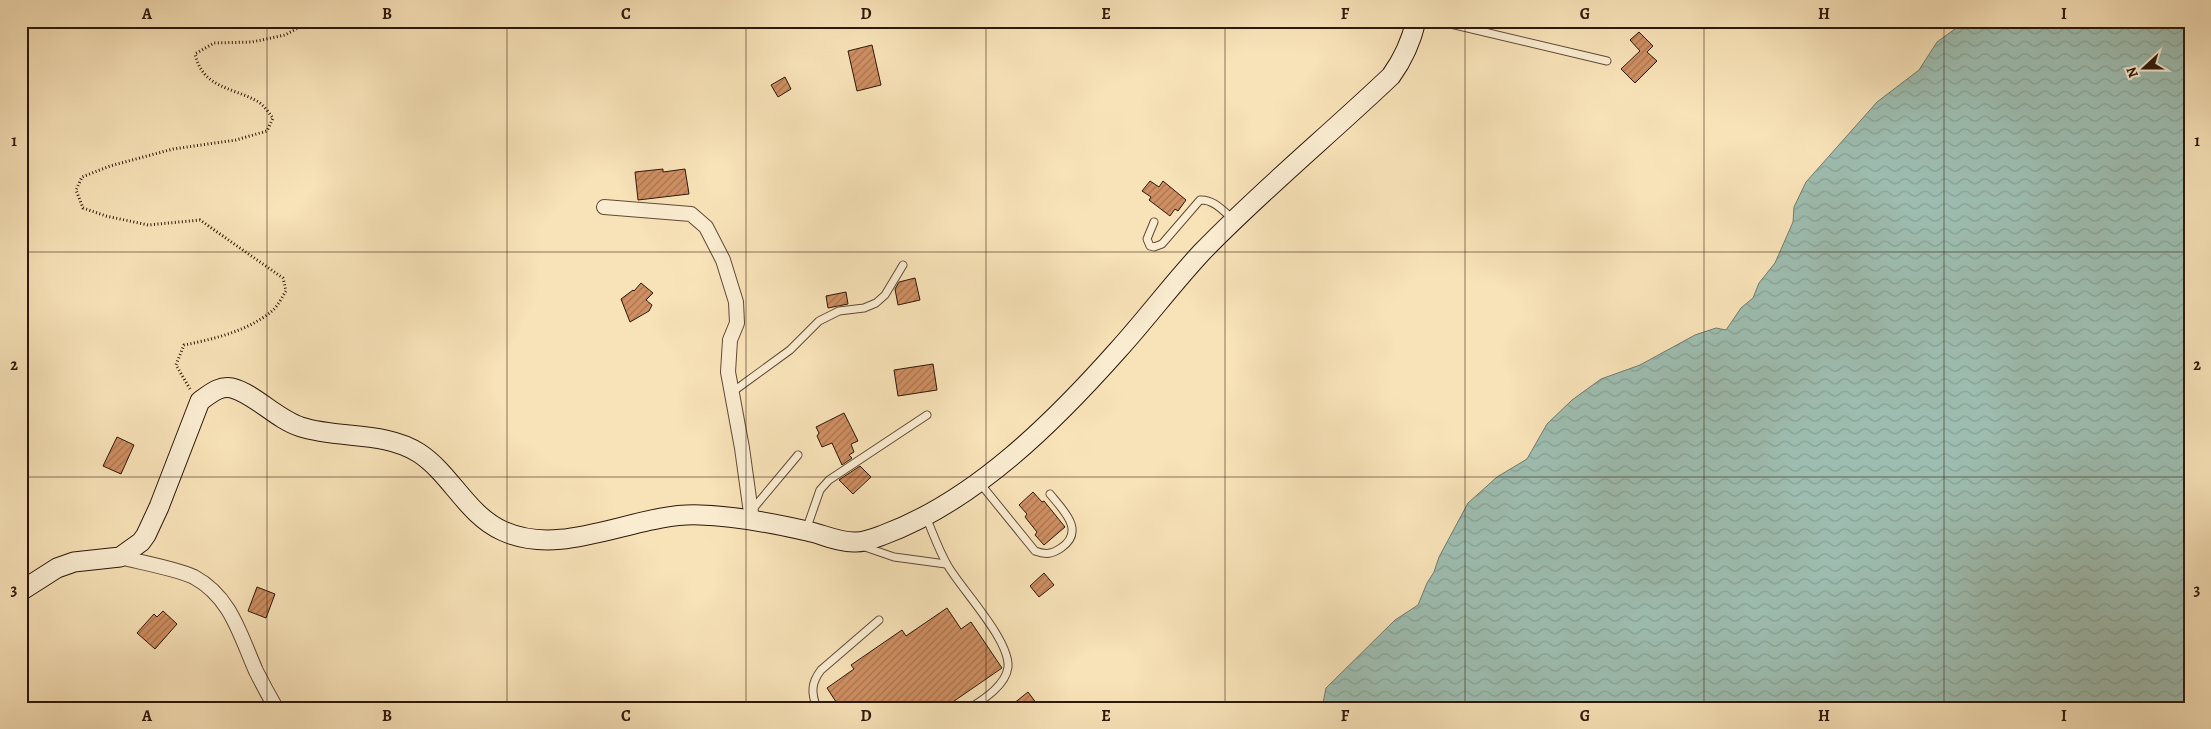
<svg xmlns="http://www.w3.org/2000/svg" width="2211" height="729" font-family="Alegreya,serif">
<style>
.water{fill:url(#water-waves);stroke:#707b6d}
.building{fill:url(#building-hatch);stroke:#2d1809}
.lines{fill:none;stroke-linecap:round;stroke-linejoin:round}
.lane-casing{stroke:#604a35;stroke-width:9}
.street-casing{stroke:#604a35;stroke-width:16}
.secondary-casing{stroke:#2d1809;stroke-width:21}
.path{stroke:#2d1809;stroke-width:3;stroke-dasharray:1 2.5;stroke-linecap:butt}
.lane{stroke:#faecd1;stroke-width:7}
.street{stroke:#faecd1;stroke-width:14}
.secondary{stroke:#faecd1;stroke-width:19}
.grid{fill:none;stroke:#2d1809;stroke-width:1;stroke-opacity:0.55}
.neatline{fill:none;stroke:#2d1809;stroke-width:2}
.grid-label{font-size:16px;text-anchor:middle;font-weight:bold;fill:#2d1809}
</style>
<defs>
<pattern id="water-waves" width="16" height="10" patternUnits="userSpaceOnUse" patternTransform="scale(1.25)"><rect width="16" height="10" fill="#9dbdb0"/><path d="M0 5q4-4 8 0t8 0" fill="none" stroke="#88a296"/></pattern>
<pattern id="building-hatch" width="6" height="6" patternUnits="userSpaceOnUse" patternTransform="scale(1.25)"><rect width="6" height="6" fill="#cf8f62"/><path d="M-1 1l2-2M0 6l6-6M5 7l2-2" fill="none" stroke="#a8744f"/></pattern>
</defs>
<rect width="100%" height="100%" fill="#f8e2b8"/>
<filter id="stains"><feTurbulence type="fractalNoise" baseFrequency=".004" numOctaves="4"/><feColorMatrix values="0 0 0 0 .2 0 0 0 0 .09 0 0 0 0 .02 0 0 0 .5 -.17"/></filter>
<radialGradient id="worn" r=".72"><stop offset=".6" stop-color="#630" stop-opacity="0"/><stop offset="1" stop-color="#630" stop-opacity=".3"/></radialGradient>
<path class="water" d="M1966,21h224v687h-868l4,-20 69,-68 23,-15 9,-22 7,-11 5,-15 29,-54 29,-26 30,-18 20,-35 25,-24 29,-21 39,-14 55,-30 21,-7 10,2 15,-22 12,-10 6,-15 16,-20 18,-41 1,-15 12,-25 71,-80 42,-32 18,-28z"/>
<g class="building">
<path d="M1639,32l14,14 -6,6 10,9 -22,22 -14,-14 19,-18 -10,-11z"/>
<path d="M872,45l9,40 -24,6 -9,-40z"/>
<path d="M785,77l6,12 -13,8 -7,-12z"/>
<path d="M663,169v3l22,-3 4,25 -51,6 -3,-28z"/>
<path d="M1150,181l9,6 4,-6 23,19 -8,11 -3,-2 -5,7 -21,-16 2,-3 -9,-6z"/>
<path d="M915,278l5,22 -22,5 -3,-16 4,-7z"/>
<path d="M641,283l12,10 -7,7 6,5 -3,6 -19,11 -9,-23 12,-9 1,1z"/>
<path d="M846,292l2,12 -20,4 -2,-12z"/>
<path d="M933,364l4,26 -39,6 -4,-26z"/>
<path d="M844,413l14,28 -7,3 3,8 -5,3 3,3 -10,7 -10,-22 -10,4 -5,-11 2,-3 -3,-6z"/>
<path d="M117,437l17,8 -13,29 -18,-8z"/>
<path d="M860,466l11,11 -18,17 -14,-14z"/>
<path d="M1033,492l9,10 2,-1 21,26 -21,18 -9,-10 2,-3 -12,-15 2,-3 -8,-9z"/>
<path d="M1044,573l10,12 -15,12 -9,-11z"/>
<path d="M257,587l18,7 -9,24 -18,-7z"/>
<path d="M947,608l14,21 10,-7 31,46 -58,40h-32l-4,-5 -7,5h-61l-13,-20 27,-19 -3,-4 51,-35 4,6z"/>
<path d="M163,611l14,13 -22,25 -18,-16 17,-19 3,3z"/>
<path d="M1028,692l12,16h-32z"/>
</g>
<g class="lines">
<g class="lane-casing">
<g id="lane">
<path d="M1438,21l169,40"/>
<path d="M1154,222l-7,17 3,7 4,1 8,-3 38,-44c14,-1 24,12 34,20"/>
<path d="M731,393l59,-43 29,-29 20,-10 25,-3 12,-5 9,-8 18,-30"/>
<path d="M979,482l56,69c11,4 17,3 26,-3 25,-17 2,-38 -11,-54"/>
<path d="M752,510l46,-55"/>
<path d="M926,517c7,16 13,34 22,49 14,24 62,74 60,101 -2,18 -24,32 -38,41"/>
<path d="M806,530l14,-40 9,-10 98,-65"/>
<path d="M862,546l32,11 52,7"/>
<path d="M817,708c-6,-15 -6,-25 4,-38l58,-50"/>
</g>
</g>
<g class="street-casing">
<g id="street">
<path d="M604,207l87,7 15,13 17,33 13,42 1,21 -7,17 -2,32 14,76 10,72"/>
<path d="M120,557c19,5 58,12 74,20 37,20 46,58 62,94 6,12 13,25 20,37"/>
</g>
</g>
<g class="secondary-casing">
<path id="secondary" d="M21,591l36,-23 17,-6 46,-5 21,-15 5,-7 13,-28 41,-106c10,-7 20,-16 32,-13 23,6 44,31 69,39 38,12 84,4 118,26 32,21 48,62 84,78 61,28 133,-19 197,-16 36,1 72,8 107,16 15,3 33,12 49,11 9,0 19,-4 27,-7 92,-34 171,-113 235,-185 29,-32 55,-67 84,-98 60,-62 127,-117 189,-176 13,-18 20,-34 25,-55"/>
</g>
<path class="path" d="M190,389l-14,-24 8,-20c30,-6 64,-14 88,-34 6,-5 10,-14 14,-20l-3,-13 -83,-58 -52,5 -42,-9 -23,-8 -7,-18 6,-13 28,-11 63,-17 63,-9 31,-9 6,-13c-5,-6 -10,-14 -16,-17 -26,-14 -54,-13 -62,-47l19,-11 38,-1 33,-7 26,-14"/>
<use href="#lane" class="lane"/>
<use href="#street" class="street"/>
<use href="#secondary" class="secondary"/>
</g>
<path class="grid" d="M267,21v687M507,21v687M746,21v687M986,21v687M1225,21v687M1465,21v687M1704,21v687M1944,21v687M21,252h2169M21,477h2169"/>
<rect width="2211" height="729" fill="none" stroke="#f8e2b8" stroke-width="55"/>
<g transform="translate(2144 68) rotate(249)" stroke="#faecd1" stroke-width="4" paint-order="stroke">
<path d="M0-4L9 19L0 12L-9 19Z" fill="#2d1809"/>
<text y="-8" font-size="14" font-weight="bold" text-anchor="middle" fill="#2d1809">N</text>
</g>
<rect x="28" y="28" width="2156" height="674" class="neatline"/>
<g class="grid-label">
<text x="147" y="19">A</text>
<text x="387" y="19">B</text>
<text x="626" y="19">C</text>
<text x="866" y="19">D</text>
<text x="1106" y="19">E</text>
<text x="1345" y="19">F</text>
<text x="1585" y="19">G</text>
<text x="1824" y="19">H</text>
<text x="2064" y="19">I</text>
<text x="14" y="146">1</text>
<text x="2197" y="146">1</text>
<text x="14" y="370">2</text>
<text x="2197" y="370">2</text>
<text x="14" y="595">3</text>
<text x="2197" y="595">3</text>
<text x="147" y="721">A</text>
<text x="387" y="721">B</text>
<text x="626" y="721">C</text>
<text x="866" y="721">D</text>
<text x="1106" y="721">E</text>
<text x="1345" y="721">F</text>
<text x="1585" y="721">G</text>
<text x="1824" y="721">H</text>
<text x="2064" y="721">I</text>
</g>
<rect width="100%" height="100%" filter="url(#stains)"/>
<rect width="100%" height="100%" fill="url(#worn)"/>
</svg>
